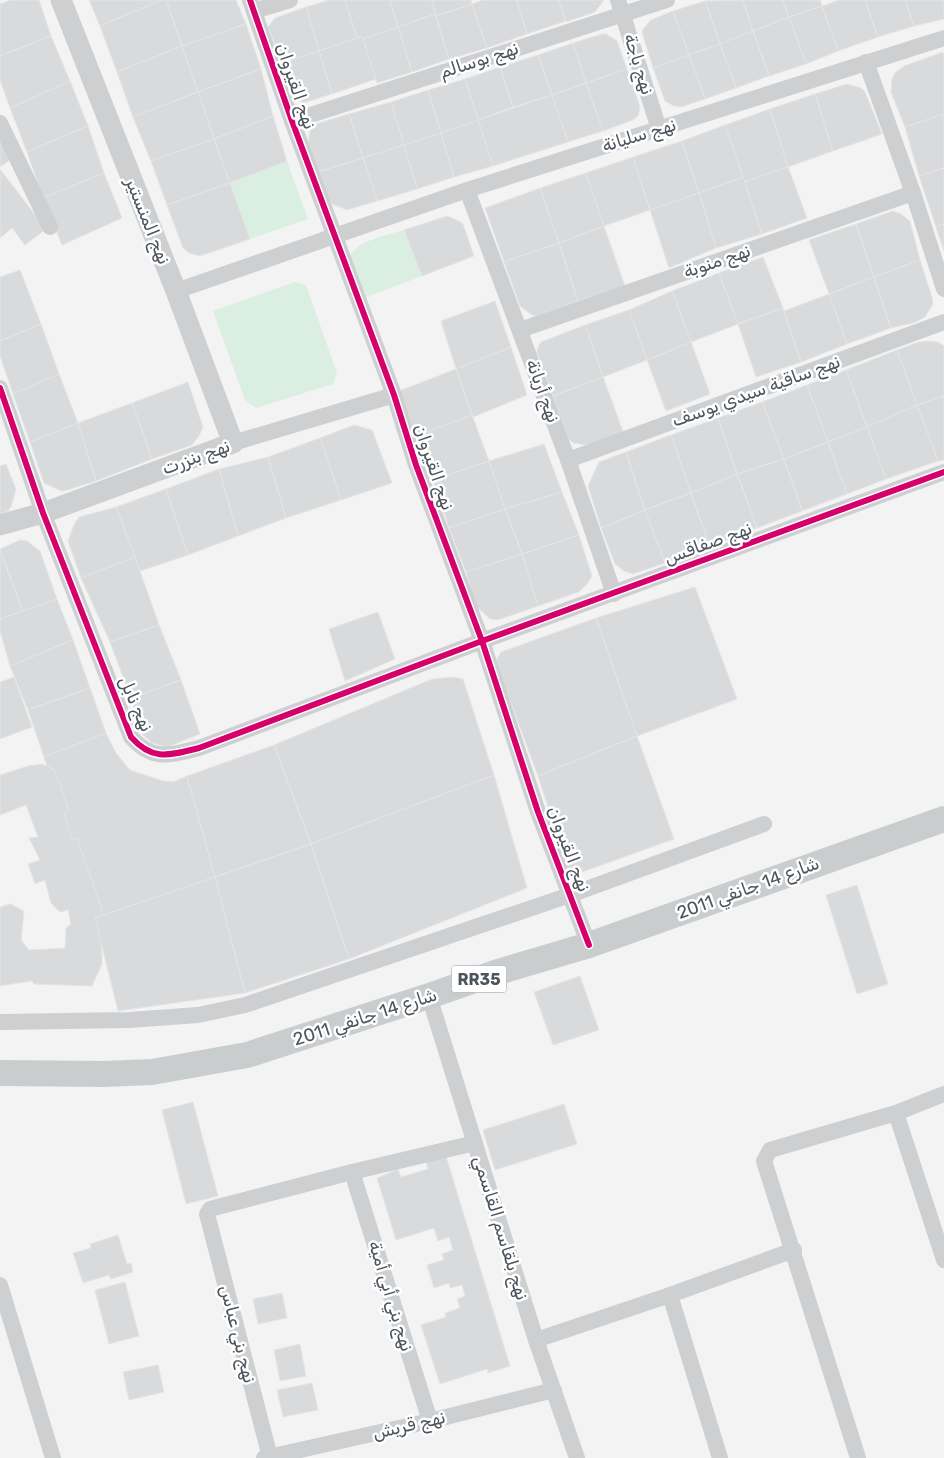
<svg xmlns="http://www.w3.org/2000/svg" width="944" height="1458" font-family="Rubik,Cairo,sans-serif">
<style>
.green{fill:#daefe2}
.building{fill:#d9dadc;stroke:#e5e5e5}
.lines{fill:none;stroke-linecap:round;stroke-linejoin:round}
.minor{stroke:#cdcfd1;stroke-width:16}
.tertiary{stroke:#cdcfd1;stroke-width:21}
.primary{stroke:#cacdce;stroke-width:26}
.cycleway-casing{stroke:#fff;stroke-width:9}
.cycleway{stroke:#d6006c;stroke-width:6}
.labels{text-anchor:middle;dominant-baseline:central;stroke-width:5;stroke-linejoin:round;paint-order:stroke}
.shield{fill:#fff;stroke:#82888e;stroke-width:1}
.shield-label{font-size:16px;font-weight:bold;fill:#4c555e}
.street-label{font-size:18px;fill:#4c555e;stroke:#fff}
</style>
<rect width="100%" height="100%" fill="#f3f3f3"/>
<g class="green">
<path d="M287,161l21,58 -58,20 -20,-56z"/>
<path d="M404,230l18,46 -58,22 -15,-41c11,-18 36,-21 55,-27z"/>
<path d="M295,282l11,3 31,88 -4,11 -77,24 -11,-8 -32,-89z"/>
</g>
<g class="building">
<path d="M11,0h28l12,36 -51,20v-52z"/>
<path d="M89,0h73l-62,26z"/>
<path d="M162,0h4l16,46 -65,26 -17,-46z"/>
<path d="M166,0h70l10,24 -64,22z"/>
<path d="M329,0h16l12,38 -38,13 -13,-44z"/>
<path d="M345,0h45l8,27 -35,12 -1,-3 -5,2z"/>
<path d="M390,0h42l3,14 -37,13z"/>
<path d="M432,0h39l1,4 -36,12z"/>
<path d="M483,0h34l10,34 -40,14 -15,-44z"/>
<path d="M517,0h42l7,21 -39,13z"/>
<path d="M559,0h45l-9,12 -29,10z"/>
<path d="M743,0l10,31 -33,13 -15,-43z"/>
<path d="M743,0h40l6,17 -36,14z"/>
<path d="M783,0h37l2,6 -33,11z"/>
<path d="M839,0h26l13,37 -40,14 -16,-45z"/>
<path d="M865,0h40l9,26 -36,11z"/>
<path d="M905,0h39v19l-30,7z"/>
<path d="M705,1l15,43 -31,11 -16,-44z"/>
<path d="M472,4l15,44 -38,11 -13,-43z"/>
<path d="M822,6l16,45 -32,13 -17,-47z"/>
<path d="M306,7l13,44 -37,12 -14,-36 7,-9z"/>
<path d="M673,11l16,44 -36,13 -11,-36 1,-3 8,-9z"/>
<path d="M435,14l14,45 -37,13 -14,-45z"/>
<path d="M789,17l17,47 -37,12 -16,-45z"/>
<path d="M246,24l15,45 -63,23 -16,-46z"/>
<path d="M398,27l14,45 -35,11 -14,-44z"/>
<path d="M753,31l16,45 -33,12 -16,-44z"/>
<path d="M602,34h4l11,7 10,28 -41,14 -13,-40z"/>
<path d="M51,36l19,45 -60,27 -10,-28v-24z"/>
<path d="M362,36l14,43 -44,15 -13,-43z"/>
<path d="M573,43l13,40 -34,12 -14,-40z"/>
<path d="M720,44l16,44 -31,11 -16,-44z"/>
<path d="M182,46l16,46 -65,25 -16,-45z"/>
<path d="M319,51l13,43 -29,9 -8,-5 -13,-35z"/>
<path d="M943,52l1,4v58l-39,13 -14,-35 1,-13 3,-6 9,-7z"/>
<path d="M538,55l14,40 -39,12 -13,-40z"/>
<path d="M689,55l16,44 -24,8 -7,-1 -9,-5 -12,-33z"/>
<path d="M500,67l13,40 -35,13 -13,-41z"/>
<path d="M261,69l12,47 -59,23 -16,-47z"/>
<path d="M627,69l13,38 -1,5 -1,4 -5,4 -30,11 -17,-48z"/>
<path d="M465,79l13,41 -37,13 -13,-43z"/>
<path d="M70,81l18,45 -61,26 -17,-44z"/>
<path d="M586,83l17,48 -35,11 -16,-47z"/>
<path d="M847,84l14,4 4,4 17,42 -49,17 -18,-57z"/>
<path d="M428,90l13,43 -37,12 -13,-43z"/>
<path d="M198,92l16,47 -63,22 -18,-44z"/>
<path d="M815,94l18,57 -45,16 -18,-58z"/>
<path d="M552,95l16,47 -75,24 -15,-46z"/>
<path d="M391,102l13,43 -41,13 -14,-44z"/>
<path d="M770,109l18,58 -44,15 -19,-57z"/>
<path d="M349,114l14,44 -45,14 -10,-29 2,-12 6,-7z"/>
<path d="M944,114v54l-25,8 -14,-49z"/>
<path d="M273,116l14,45 -57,22 -16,-44z"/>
<path d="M478,120l15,46 -39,11 -13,-44z"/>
<path d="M725,125l18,52 -44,16 -17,-52z"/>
<path d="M88,126l16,47 -61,25 -16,-46z"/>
<path d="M441,133l13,44 -37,12 -13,-44z"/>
<path d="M214,139l16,44 -63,22 -16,-44z"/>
<path d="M0,141l13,17 -13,9z"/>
<path d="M682,141l17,52 -49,17 -17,-53z"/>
<path d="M404,145l13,44 -40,12 -14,-43z"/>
<path d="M633,157l17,53 -46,16 -18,-53z"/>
<path d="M363,158l14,43 -30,9 -15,-6 -7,-11 -7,-21z"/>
<path d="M788,167l19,51 -45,16 -18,-52z"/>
<path d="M944,168v56l-8,3 -17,-51z"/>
<path d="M0,169l46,60 -21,16 -13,-17 -12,10z"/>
<path d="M104,173l18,45 -60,27 -19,-47z"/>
<path d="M586,173l18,53 -45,17 -19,-55z"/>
<path d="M743,177l19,57 -46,14 -17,-55z"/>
<path d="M230,183l20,56 -50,17 -11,-3 -6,-5 -16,-43z"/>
<path d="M540,188l19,55 -55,19 -19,-54z"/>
<path d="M699,193l17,55 -47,20 -19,-58z"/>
<path d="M893,211l8,3 9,7 10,39 -46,17 -18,-53z"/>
<path d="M447,216l12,5 4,3 11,32 -52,20 -18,-46z"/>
<path d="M856,224l18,53 -45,17 -20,-54z"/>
<path d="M944,224v27l-8,-24z"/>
<path d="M604,226l21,60 -47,15 -19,-58z"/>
<path d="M559,243l19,58 -41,15 -5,-1 -12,-9 -16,-44z"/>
<path d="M763,257l20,51 -45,16 -19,-51z"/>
<path d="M920,260l12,37 1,7 -8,13 -12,6 -22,5 -17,-51z"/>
<path d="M20,270l21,54 -41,17v-64z"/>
<path d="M719,273l19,51 -47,18 -19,-51z"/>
<path d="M874,277l17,51 -44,16 -18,-50z"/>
<path d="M672,291l19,51 -44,18 -18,-50z"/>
<path d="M829,294l18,50 -46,18 -17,-51z"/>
<path d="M495,301l16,46 -55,22 -15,-48z"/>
<path d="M783,308l18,54 -45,15 -18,-53z"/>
<path d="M629,310l18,50 -44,17 -18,-52z"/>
<path d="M41,324l18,50 -46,20 -13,-38v-15z"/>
<path d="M585,325l18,52 -50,19 -16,-44 1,-5 3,-5z"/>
<path d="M928,341l10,1 6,4v50l-27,9 -20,-55 22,-8z"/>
<path d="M691,342l19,52 -44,17 -19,-51z"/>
<path d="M511,347l16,48 -54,22 -17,-48z"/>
<path d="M897,350l20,55 -50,22 -21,-57z"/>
<path d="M456,369l16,46 -56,21 -17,-45z"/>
<path d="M846,370l21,57 -39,15 -21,-57z"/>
<path d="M59,374l19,49 -48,19 -17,-48z"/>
<path d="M603,377l21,57 -37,11 -14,-2 -5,-5 -15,-42z"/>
<path d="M188,382l15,45 -4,9 -7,9 -40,14 -20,-56z"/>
<path d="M807,385l21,57 -44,17 -22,-57z"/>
<path d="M944,396v64l-6,1 -21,-56z"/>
<path d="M762,402l22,57 -47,15 -19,-56z"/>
<path d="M132,403l20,56 -56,22 -18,-58z"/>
<path d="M917,405l21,56 -52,18 -19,-52z"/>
<path d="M472,415l17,46 -56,19 -17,-44z"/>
<path d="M718,418l19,56 -46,19 -20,-58z"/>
<path d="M78,423l18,58 -32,10 -5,-1 -15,-7 -14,-41z"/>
<path d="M354,425l18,5 20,53 -51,17 -21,-62z"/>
<path d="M867,427l19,52 -39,15 -19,-52z"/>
<path d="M671,435l20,58 -46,17 -19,-58z"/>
<path d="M320,438l21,62 -55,18 -18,-61z"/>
<path d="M828,442l19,52 -45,17 -18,-52z"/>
<path d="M544,444l18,48 -57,17 -16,-48z"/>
<path d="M626,452l19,58 -44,18 -13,-42 11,-24z"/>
<path d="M268,457l18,61 -48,18 -19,-67z"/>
<path d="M784,459l18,52 -45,17 -20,-54z"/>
<path d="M489,461l16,48 -56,19 -16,-48z"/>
<path d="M6,464l10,25 -5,18 -3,4 -8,3v-48z"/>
<path d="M219,469l19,67 -50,19 -22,-66z"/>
<path d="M737,474l20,54 -47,19 -19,-54z"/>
<path d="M166,489l22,66 -48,16 -24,-64z"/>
<path d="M562,492l17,43 -57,19 -17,-45z"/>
<path d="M691,493l19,54 -45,16 -20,-53z"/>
<path d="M116,507l19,50 -54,21 -13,-37 6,-16 5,-8z"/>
<path d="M505,509l17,45 -56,18 -17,-44z"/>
<path d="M645,510l20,53 -32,11 -9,-3 -9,-7 -14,-36z"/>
<path d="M579,535l13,41 -4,7 -9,9 -41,14 -16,-52z"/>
<path d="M20,540l7,1 13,10 17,48 -34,12 -23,-61v-1z"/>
<path d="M0,550l23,61 -23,8z"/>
<path d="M522,554l16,52 -40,14 -8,-1 -15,-14 -9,-33z"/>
<path d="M135,557l24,68 -49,17 -29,-64z"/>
<path d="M695,587l42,112 -100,37 -41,-118z"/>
<path d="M57,599l16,41 -63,26 -10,-35v-12z"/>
<path d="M378,612l17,47 -50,22 -16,-52z"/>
<path d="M596,618l41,118 -99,40 -40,-108 -1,-9 4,-7z"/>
<path d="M159,625l22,55 -50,18 -21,-56z"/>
<path d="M73,640l17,48 -62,22 -18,-44z"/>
<path d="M14,677l18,50 -32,12v-57z"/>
<path d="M453,677l10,2 31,96 -183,69 -37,-99 158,-66z"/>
<path d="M181,680l19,54 -33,13 -15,-4 -10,-9 -11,-36z"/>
<path d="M90,688l16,45 -62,24 -16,-47z"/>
<path d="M106,733l10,20 14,17 33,11 10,1 14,-6 28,101 -120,41 -51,-161z"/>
<path d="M637,736l37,103 -103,37 -33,-100z"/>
<path d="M274,745l37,99 -96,33 -28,-101z"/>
<path d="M42,764l12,5 15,41 -5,3 8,26 5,-1 24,69 1,57 -10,22 -58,-2 -2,-3 -32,5v-79l10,-3 14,7 -3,29 8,10 36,-2 1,-20 5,-4 -3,-14 -8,2 -9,-9 -6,-23 -10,4 -7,-20 12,-4 -11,-22 9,-1 -12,-32 -26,10v-40l28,-9z"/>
<path d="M494,775l33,113 -178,71 -38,-115z"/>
<path d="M311,844l38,115 -104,34 -30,-116z"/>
<path d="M215,877l30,116 -127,18 -23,-93z"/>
<path d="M857,885l31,99 -31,10 -31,-99z"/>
<path d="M580,976l19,54 -46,15 -19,-53z"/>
<path d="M193,1102l25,94 -32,8 -24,-94z"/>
<path d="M564,1104l13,40 -82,26 -12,-40z"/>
<path d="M446,1156l64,210 -22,7 -1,-4 -47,15 -19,-59 25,-8 -1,-4 15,-5 -3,-9 8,-3 -3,-11 -12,3 -1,-5 -15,5 -7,-23 17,-5 -2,-6 11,-4 -4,-13 -11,4 -4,-13 -38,12 -19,-62 21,-9 3,8 27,-8 -2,-7z"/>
<path d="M118,1235l9,29 4,-1 2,9 -22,7 -2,-4 -26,8 -10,-30 18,-5 -1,-4z"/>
<path d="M125,1282l14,54 -30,8 -14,-54z"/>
<path d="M282,1293l5,25 -29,6 -5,-25z"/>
<path d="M300,1344l6,32 -26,5 -6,-31z"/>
<path d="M158,1365l6,27 -35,8 -6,-28z"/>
<path d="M312,1383l6,27 -35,7 -6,-27z"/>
</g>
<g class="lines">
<g class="minor">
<path d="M250,0l42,121 102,274 22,70 66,176 56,171 51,133"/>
<path d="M618,0l41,129"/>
<path d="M254,11l36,-11"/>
<path d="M866,62l47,131 31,96"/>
<path d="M292,121l375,-121"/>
<path d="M0,123l50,104"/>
<path d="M467,190l101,270 46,134"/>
<path d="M176,291l291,-101 477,-152"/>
<path d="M520,330l393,-137"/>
<path d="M0,388l43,125 88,224c22,25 39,18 68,11l283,-107 462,-169"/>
<path d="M233,443l161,-48"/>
<path d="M568,460l376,-138"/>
<path d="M429,996l107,344 41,118"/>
<path d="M0,1022l129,-2 69,-5 47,-10 325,-110 194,-71"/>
<path d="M896,1113l48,147"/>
<path d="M352,1172l78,249"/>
<path d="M0,1285l53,173"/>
<path d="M670,1295l50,163"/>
<path d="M536,1340l134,-45 124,-45"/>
<path d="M270,1457l-63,-243 3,-5 142,-37 123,-29"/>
<path d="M264,1458l166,-37 124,-31"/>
<path d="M858,1458l-94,-297 6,-11 126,-37 48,-19"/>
</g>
<path class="tertiary" d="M0,525l43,-12 190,-70 -57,-152 -115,-291"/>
<path class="primary" d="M0,1073l104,1 48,-2 95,-17 182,-59 69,-24 91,-27 355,-126"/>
<g class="cycleway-casing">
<g id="cycleway">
<path d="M250,0l42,121 102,274 22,70 66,176 56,171 51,133"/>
<path d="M0,388l43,125 88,224c22,25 39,18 68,11l283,-107 462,-169"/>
</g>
</g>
<use href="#cycleway" class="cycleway"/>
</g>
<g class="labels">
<rect class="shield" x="451.5" y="965.5" width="55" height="27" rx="4"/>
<g class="shield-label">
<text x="479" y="979">RR35</text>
</g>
<g class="street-label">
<text transform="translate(479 60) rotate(-18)">نهج بوسالم</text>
<text transform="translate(639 64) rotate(73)">نهج باجة</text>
<text transform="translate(296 86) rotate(71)">نهج القيروان</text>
<text transform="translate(639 135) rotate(-17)">نهج سليانة</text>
<text transform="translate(148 221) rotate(68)">نهج المنستير</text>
<text transform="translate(717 261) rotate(-19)">نهج منوبة</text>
<text transform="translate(543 391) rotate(70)">نهج أريانة</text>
<text transform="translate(756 391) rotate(-20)">نهج ساقية سيدي يوسف</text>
<text transform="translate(196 457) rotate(-20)">نهج بنزرت</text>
<text transform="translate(434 467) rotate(71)">نهج القيروان</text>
<text transform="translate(708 543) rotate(-20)">نهج صفاقس</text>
<text transform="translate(136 704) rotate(66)">نهج نابل</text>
<text transform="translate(569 849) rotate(69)">نهج القيروان</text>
<text transform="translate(748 888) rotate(-20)">شارع 14 جانفي 2011</text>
<text transform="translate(365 1017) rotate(-18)">شارع 14 جانفي 2011</text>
<text transform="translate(501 1228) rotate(73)">نهج بلقاسم القاسمي</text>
<text transform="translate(391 1296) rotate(73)">نهج بني أبي أمية</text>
<text transform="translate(238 1334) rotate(76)">نهج بني عباس</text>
<text transform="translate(409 1425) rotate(-13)">نهج قريش</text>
</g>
</g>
</svg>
